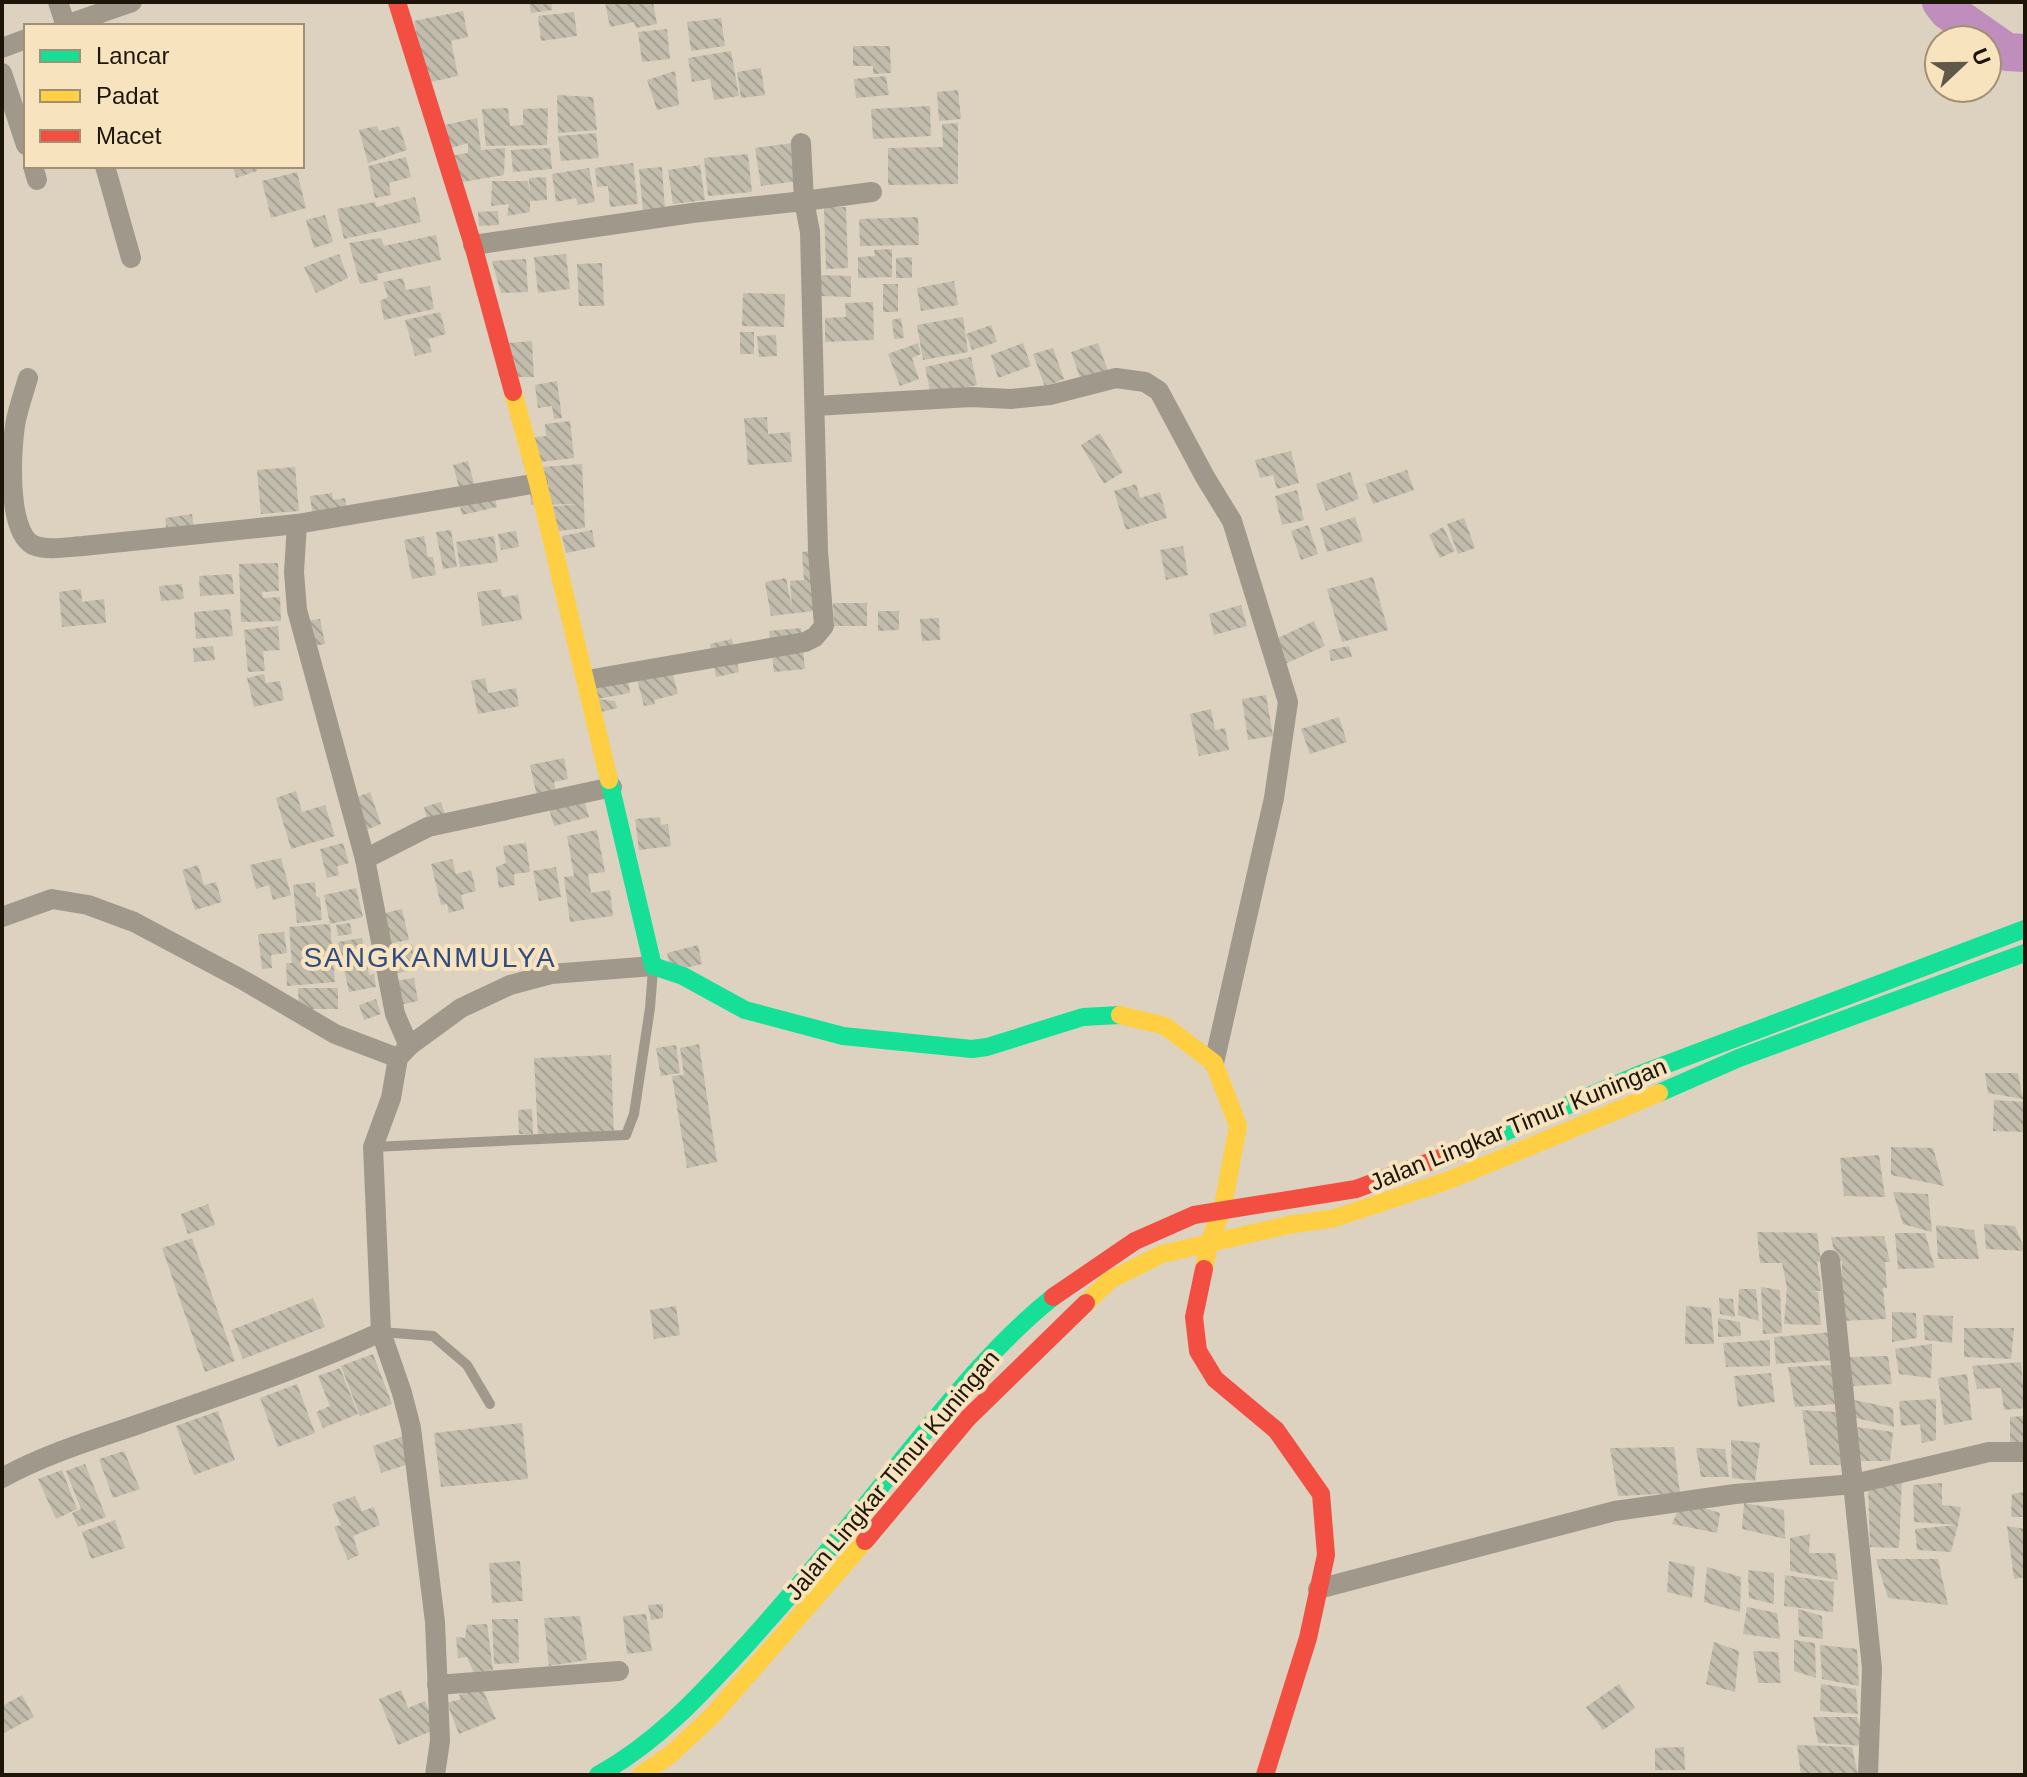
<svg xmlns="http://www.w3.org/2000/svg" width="2027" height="1777" font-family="Arial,sans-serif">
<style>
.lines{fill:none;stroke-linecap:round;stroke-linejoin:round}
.river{stroke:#bf8ebc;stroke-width:38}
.building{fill:url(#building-back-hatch)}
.lane{stroke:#a0998b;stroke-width:10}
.street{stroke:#a0998b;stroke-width:20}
.fast{stroke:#16e098;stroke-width:18}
.slow{stroke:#ffcf43;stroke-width:18}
.jam{stroke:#f24e42;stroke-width:18}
.labels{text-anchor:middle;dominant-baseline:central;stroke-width:8;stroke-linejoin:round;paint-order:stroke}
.street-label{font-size:24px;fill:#1d1608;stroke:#f7e3be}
.quarter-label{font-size:28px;letter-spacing:2px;fill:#2f4b84;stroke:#f7e3be}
</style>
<defs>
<pattern id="building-back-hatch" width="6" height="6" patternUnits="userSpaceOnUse" patternTransform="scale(2)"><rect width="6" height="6" fill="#c1bcac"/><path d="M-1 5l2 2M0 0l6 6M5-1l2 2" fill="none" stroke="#a5a192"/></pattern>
</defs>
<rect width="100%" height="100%" fill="#dcd2bf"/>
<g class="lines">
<path class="river" d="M1941,2l7,9 59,41 18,1"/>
</g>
<g class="building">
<path d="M529,2h22l1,8 -21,3z"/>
<path d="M605,2h48l4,22 -21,4 -2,-6 -24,5z"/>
<path d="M463,11l5,26 -17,4 7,35 -32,7 -12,-62z"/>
<path d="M574,12l3,24 -36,5 -3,-25z"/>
<path d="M721,18l4,28 -34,5 -4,-29z"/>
<path d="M667,29l3,30 -28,3 -4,-30z"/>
<path d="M853,46h37l1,27 -18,1v-8h-20z"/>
<path d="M731,51l8,45 -25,4 -4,-21 -18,3 -4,-24z"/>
<path d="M761,68l4,27 -24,3 -4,-26z"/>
<path d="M675,71l4,34 -22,5 -10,-30z"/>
<path d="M886,76l3,19 -33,3 -2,-19z"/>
<path d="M958,90l3,29 -22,2 -2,-29z"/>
<path d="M557,95l36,2 4,33 -39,3z"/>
<path d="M930,106l1,30 -58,3 -2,-30z"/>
<path d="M508,108l2,18 13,-1v-16l25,-1 -1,37 -61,1 -4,-37z"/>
<path d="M477,118l4,32 24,-2 -1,27 -48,8 -7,-27 19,-3v-10l-21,6 -7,-23z"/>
<path d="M958,123v61l-70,1v-37l55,-1 -1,-23z"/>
<path d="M377,126l2,5 20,-5 8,24 -39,13 -9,-33z"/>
<path d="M596,133l3,25 -38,3 -3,-25z"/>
<path d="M793,143l5,38 -37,5 -6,-38z"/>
<path d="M550,148l2,21 -39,3 -2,-22z"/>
<path d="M748,154l4,38 -44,4 -4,-38z"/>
<path d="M406,157l5,20 -22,6 2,12 -16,3 -7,-32z"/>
<path d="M633,163l5,41 -28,3 -2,-21 -11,1 -2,-19z"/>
<path d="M700,165l5,35 -32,4 -5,-34z"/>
<path d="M233,166h23l1,5 -21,7z"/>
<path d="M662,167l3,42 -22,2 -4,-42z"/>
<path d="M589,168l6,34 -17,3 -2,-7 -20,4 -4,-28z"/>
<path d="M297,172l9,36 -35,10 -9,-37z"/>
<path d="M546,177l1,23 -17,1v11l-23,4 2,-12 -18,2 1,-25h36l2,15 -1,-18z"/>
<path d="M415,197l6,25 -77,17 -7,-30 38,-7 1,5z"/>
<path d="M824,207h22l2,61 -22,1z"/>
<path d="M498,211l1,14 -20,1 -1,-14z"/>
<path d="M325,215l8,27 -19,6 -8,-28z"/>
<path d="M918,217l1,28 -59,1 -1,-27z"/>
<path d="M436,235l5,25 -64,14 1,6 -18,4 -11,-41 32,-5 3,8z"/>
<path d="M892,249v28l-34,1v-21l17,-1 -1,-6z"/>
<path d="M339,254l9,24 -32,15 -12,-26z"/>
<path d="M566,254l4,35 -32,4 -4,-36z"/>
<path d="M912,257v21h-16v-20z"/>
<path d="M526,259l2,33 -27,1 -9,-32z"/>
<path d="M602,263l2,43h-25l-2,-42z"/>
<path d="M820,275l31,1v21l-31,-1z"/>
<path d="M403,278l3,12 24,-4 4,23 -50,11 -4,-19 8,-4 -5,-15z"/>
<path d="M954,281l4,24 -37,6 -4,-23z"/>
<rect x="883" y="284" width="15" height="28"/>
<path d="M743,293l42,1 -1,33 -42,-1z"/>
<path d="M873,302l1,38 -49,2v-24l21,-1 -1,-14z"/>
<path d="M440,312l6,22 -18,5 4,13 -17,4 -10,-36z"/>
<path d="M963,317l5,35 -45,8 -6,-35z"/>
<path d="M901,318l3,20 -10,1 -2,-19z"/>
<path d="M991,325l6,17 -25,8 -6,-16z"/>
<rect x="740" y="332" width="14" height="22"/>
<path d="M776,335l1,21 -18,1 -2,-21z"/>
<path d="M532,341l2,36h-35l-4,-33z"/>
<path d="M918,343l3,11 -9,4 7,21 -19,7 -12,-32z"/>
<path d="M1023,343l8,23 -33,12 -7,-23z"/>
<path d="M1098,343l11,31 -27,9 -11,-31z"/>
<path d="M1053,348l11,31 -19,8 -12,-33z"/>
<path d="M971,357l6,28 -46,10 -6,-28z"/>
<path d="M557,381l5,37 -8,1 -2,-13 -14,2 -3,-23z"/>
<path d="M767,417l1,17 22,-2 2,30 -44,3 -4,-47z"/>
<path d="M570,421l4,37 -51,6 -3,-25 26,-3 -1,-12z"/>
<path d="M1100,433l23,39 -19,12 -23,-39z"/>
<path d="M1291,451l8,32 -22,6 -4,-14 -13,3 -5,-18z"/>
<path d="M468,461l7,26 -15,4 -7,-26z"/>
<path d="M582,464l3,64 -26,3 -11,-24 30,-3 -47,1 -2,-37z"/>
<path d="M295,467l4,44 -38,3 -4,-44z"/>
<path d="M1407,470l7,20 -41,14 -8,-20z"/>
<path d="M1350,472l9,27 -33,12 -10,-27z"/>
<path d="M1136,484l4,14 20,-6 7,26 -41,12 -12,-39z"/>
<path d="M1297,490l7,30 -22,5 -7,-29z"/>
<path d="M332,493l1,7 12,-2 2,16 -34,4 -3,-22z"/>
<path d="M494,494l3,13 -35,8 -3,-14z"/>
<path d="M192,514l2,16 -27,4 -2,-16z"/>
<path d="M1355,517l8,24 -36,11 -7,-24z"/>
<path d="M1464,518l11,30 -17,6 -11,-30z"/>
<path d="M1308,525l10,29 -17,6 -10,-29z"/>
<path d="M1443,527l12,24 -15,7 -11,-23z"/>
<path d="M451,530l6,37 -14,2 -7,-37z"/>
<path d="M592,530l3,17 -29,6 -4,-17z"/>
<path d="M516,531l3,16 -18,3 -3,-16z"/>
<path d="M424,536l4,21h5l3,18 -24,4 -8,-39z"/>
<path d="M494,536l4,26 -38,5 -4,-25z"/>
<path d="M1183,546l5,29 -22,5 -6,-30z"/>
<path d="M810,551l4,60 -43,5 -6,-34 21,-4 6,30 -2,-27 14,-1 -2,-28z"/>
<path d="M278,563l1,28 -17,1 1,6 17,-1 1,24 -40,1 -2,-58z"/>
<path d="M232,574l2,20 -34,2 -1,-20z"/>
<path d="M1373,577l15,53 -46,12 -15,-53z"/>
<path d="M182,584l2,15 -23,2 -2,-15z"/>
<path d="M81,589l1,13 22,-3 2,24 -44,4 -3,-35z"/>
<path d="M501,589l1,8 16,-2 4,25 -40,6 -5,-34z"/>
<path d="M833,603h34v23h-33z"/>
<path d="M1241,605l6,21 -33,9 -5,-21z"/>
<path d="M230,609l3,27 -37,3 -2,-27z"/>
<path d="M878,611h21v19l-21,1z"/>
<path d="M939,618l1,22 -18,1 -2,-22z"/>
<path d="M320,619l5,25 -16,3 -4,-26z"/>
<path d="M1314,621l11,25 -40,18 -11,-24z"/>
<path d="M278,626l2,24 -17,1 2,20 -17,1 -4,-42z"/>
<path d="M801,628l4,41 -31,3 -5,-41z"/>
<path d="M732,639l7,33 -23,5 -6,-33z"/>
<path d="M213,646l2,14 -21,2 -1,-14z"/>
<path d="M1349,646l3,11 -21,4 -2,-11z"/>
<path d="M672,671l6,23 -24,6 1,4 -11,2 -7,-27z"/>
<path d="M264,674l2,9 14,-2 4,19 -30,7 -7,-29z"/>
<path d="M485,678l3,15 28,-5 3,18 -41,8 -7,-33z"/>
<path d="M628,678l2,15 -33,6 18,2 2,7 -16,4 -4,-13 -2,-15z"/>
<path d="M1266,695l7,41 -25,4 -6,-41z"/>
<path d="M1211,709l4,21 10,-2 4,22 -30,6 -9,-42z"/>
<path d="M1339,717l8,25 -37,12 -9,-25z"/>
<path d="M564,758l4,21 -14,3 2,11 -19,4 -7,-32z"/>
<path d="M296,791l6,21 23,-7 10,31 -44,13 -15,-51z"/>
<path d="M370,792l11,32 -18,7 -11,-32z"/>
<path d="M583,796l6,21 -35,9 -6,-21z"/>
<path d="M441,802l5,16 -18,5 -4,-16z"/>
<path d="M660,817l1,8 7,-1 3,22 -32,4 -4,-31z"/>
<path d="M597,830l8,42 -17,2 3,19 19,-3 3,26 -43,6 -6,-45 10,-1 -7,-40z"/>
<path d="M343,843l6,20 -12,3 2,9 -12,3 -7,-29z"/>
<path d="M526,843l4,29 -16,2 1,11 -16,3 -3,-21 10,-4 -3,-17z"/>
<path d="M281,858l10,37 -18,5 -4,-15 -13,4 -6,-24z"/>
<path d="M452,859l4,15 15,-4 5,21 -15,4 3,14 -15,4 -2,-9 -6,1 -10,-41z"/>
<path d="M198,865l6,20 12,-3 6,20 -27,8 -13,-40z"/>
<path d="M556,867l5,30 -22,4 -6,-30z"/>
<path d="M315,882l1,14 4,2 2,22 -25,3 -4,-38z"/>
<path d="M356,888l7,29 -33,7 -6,-29z"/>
<path d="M402,909l7,31 -22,4 -6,-30z"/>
<path d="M350,923l2,11 -14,2 -2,-11z"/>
<path d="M330,924l5,58 -48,4 -1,-23h6l-3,-36z"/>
<path d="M284,932l3,21 -16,2 1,13 -10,1 -4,-35z"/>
<path d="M362,938l7,37 5,-1 2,13 -27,5 -11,-50z"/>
<path d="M412,944l5,25 -23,5 -5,-26z"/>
<path d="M698,945l4,19 -30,7 -5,-18z"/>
<path d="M414,978l4,23 -19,4 -4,-24z"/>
<path d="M298,988h40v21h-39z"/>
<path d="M376,999l5,15 -17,6 -5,-15z"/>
<path d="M699,1044l18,118 -30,6 -15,-92 12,-1 -4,-27z"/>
<path d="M676,1045l4,28 -19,3 -5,-28z"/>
<path d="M611,1055l3,79 -76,3 -4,-79z"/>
<path d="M1985,1073h33l5,26 -35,-6z"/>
<path d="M1994,1100l31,2v30l-32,-1z"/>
<path d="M532,1109l1,25h-14l-1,-24z"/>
<path d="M1891,1147l42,1 11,38 -53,-11z"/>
<path d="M1879,1155l6,42 -41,-1 -4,-38z"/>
<path d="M1893,1192l35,2 4,38 -29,-8z"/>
<path d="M208,1204l7,21 -27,9 -7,-20z"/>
<path d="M1984,1224l31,2 10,25 -39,-2z"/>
<path d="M1936,1225l38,5 5,29h-41z"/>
<path d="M1757,1232l60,1 4,28 -4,1 5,29h-13l9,1 3,33 -37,-1 3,-36 -5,-25h-22z"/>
<path d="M1895,1233h30l10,35 -37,1z"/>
<path d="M1884,1236l6,26h-5l2,26h-4l3,31 -44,2v-60h-6l-5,-24z"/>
<path d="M192,1238l43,123 -30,11 -43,-124z"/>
<path d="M1761,1287l19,3 2,43 -19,1z"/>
<path d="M1739,1289h17l3,32 -21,-6z"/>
<path d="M313,1298l12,29 -82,32 -12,-29z"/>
<path d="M1719,1298l14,1 2,18 -15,-3z"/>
<path d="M676,1306l4,29 -26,4 -4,-29z"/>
<path d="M1686,1306l25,2 3,36h-29z"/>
<path d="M1892,1312l24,1 1,25 -25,4z"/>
<path d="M1923,1315l30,1 -1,27 -27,-3z"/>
<path d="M1718,1318l22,4 1,14 -23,1z"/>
<path d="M1964,1328h50l-3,31 -47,-2z"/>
<path d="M1833,1332l4,28 -61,4 -2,-27z"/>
<path d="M1770,1340v26l-44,1 -3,-24z"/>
<path d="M1932,1344l-1,34 -32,-4 -4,-25z"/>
<path d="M373,1354l19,50 -32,12 -19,-50z"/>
<path d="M1888,1356l4,28 -40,2 -2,-29z"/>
<path d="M2021,1362l4,46 -21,2 -3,-22 -24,1 -5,-23z"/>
<path d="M1831,1365l7,39 -43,3 -7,-40z"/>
<path d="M340,1368l18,46 -35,14 -7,-16 14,-6 -12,-30z"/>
<path d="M1771,1373l4,29 -37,5 -4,-31z"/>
<path d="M1967,1374l5,46 -28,5 -6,-47z"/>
<path d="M297,1384l18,49 -37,14 -18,-49z"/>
<path d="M1936,1399v41l-14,3 -2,-19 -19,2 -2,-25z"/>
<path d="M1854,1400l39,8 1,19 -42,-10z"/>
<path d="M1802,1410l33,2 12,53h-37z"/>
<path d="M218,1411l17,49 -41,15 -18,-49z"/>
<path d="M2025,1416v29h-15v-28z"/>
<path d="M522,1423l6,56 -87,8 -7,-54z"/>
<path d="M1856,1427l37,5 -3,29h-34z"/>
<path d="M404,1436l8,27 -31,10 -8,-27z"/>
<path d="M1731,1440l29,3 -5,38 -23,-3z"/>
<path d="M1674,1447l6,46 -62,3 -8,-48z"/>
<path d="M1696,1448l29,1 4,28h-28z"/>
<path d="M124,1451l16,38 -27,9 -14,-39z"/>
<path d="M85,1464l21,53 -28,10 -6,-14 9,-4 -15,-38z"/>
<path d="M62,1470l15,39 -21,10 -18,-40z"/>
<path d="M1902,1479l-3,69 -29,-1 -2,-60z"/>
<path d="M1942,1483v22l19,2 -3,18 -44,-3 -1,-37z"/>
<path d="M2025,1492v25h-14l1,-23z"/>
<path d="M355,1496l7,15 12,-4 6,18 -27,11 6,19 -11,5 -14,-33 7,-2 -9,-21z"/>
<path d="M1682,1501l38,12 -3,20 -45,-9z"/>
<path d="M1744,1503l40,7 1,29 -43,-10z"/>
<path d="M115,1520l10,28 -34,11 -9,-27z"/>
<path d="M1958,1525l-7,27 -34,-2 -2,-21z"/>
<path d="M2007,1526l18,3v48l-11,2z"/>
<path d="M1810,1534l-1,19h26l3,27 -48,-9v-33z"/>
<path d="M1876,1559h62l10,46 -60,-7z"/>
<path d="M520,1561l3,40 -31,2 -3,-40z"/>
<path d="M1669,1561l26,6 -3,31 -25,-6z"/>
<path d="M1707,1567l34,10 -1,35 -36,-10z"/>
<path d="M1748,1570l26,3v31l-25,-6z"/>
<path d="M1785,1575l49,7 -1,30 -49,-6z"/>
<path d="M663,1604v14l-12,2 -3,-15z"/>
<path d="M1747,1607l30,6 3,26 -37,-5z"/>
<path d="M1798,1609l24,7 1,23 -24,-3z"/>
<path d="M646,1614l6,37 -25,3 -4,-38z"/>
<path d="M580,1616l7,44 -38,6 -5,-48z"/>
<path d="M492,1619h26l1,44 -25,1z"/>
<path d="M487,1624l6,46 -19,3 -7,-16 -9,1 -2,-21 9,1 2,-13z"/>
<path d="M1794,1640l21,3 1,35 -22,-7z"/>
<path d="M1714,1642l25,9 -4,41 -29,-8z"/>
<path d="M1820,1645l37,4 2,37 -37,-7z"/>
<path d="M1753,1651l25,1 3,31h-23z"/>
<path d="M1619,1684l16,24 -32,22 -17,-23z"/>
<path d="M1821,1684l35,5 2,25 -38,-3z"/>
<path d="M481,1686l15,33 -37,15 -12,-31 14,-4 -2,-4z"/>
<path d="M401,1690l7,18 17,-7 11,28 -38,16 -19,-46z"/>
<path d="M22,1695l12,22 -32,17v-28z"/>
<path d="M1813,1717h44l8,29 -47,-3z"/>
<path d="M1797,1745l55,2 6,28h-57z"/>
<path d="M1684,1747l1,23h-30v-22z"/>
</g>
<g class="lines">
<g class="lane">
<path d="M373,1147l253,-12 8,-21 16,-106 3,-39"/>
<path d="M381,1332l52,4 34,29 23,39"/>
</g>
<g class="street">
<path d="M58,2l8,24"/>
<path d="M63,26l69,-24"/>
<path d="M2,48l24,-9"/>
<path d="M2,73l24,72"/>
<path d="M801,143l3,58 68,-9"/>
<path d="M33,166l4,14"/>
<path d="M105,166l26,92"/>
<path d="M473,245l219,-32 112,-12 6,31 8,319 6,75 -9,11 -10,5 -218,38"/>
<path d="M28,378c-4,14 -9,28 -12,42 -5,26 -10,111 17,125 14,6 35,2 50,1l214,-22"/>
<path d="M815,406l156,-9 40,2 39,-4 66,-17 29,4 14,9 46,86 27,44 56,181 -14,96 -60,265"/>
<path d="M365,859l63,-32 184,-40"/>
<path d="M2,917l50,-18 36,6 46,17 109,58 92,54 63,24"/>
<path d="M409,1046l-14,-32 -30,-155 -68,-249 -3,-38 3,-48 241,-41"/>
<path d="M1830,1260l42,408 -4,107"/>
<path d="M2,1478c43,-24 91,-38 137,-54 82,-29 164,-56 242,-92"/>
<path d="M1318,1589l297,-78 120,-17 119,-10 135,-32h36"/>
<path d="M437,1685l182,-14"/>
<path d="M435,1775l5,-34 -5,-119 -24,-194 -9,-35 -21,-61 -8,-185 18,-49 7,-40 11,-12 52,-38 49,-23 41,-11 102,-8"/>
</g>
<g class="fast">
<path d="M609,780l44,186 30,10 62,34 98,26 129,13 15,-2 96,-30 37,-2"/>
<path d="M1659,1093l80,-35 286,-105"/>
<path d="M1470,1147l168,-72 387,-146"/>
<path d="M598,1775c60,-33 104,-82 150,-132 51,-57 101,-116 149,-177 49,-60 95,-120 156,-169"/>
</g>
<g class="slow">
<path d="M513,392l25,91 71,297"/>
<path d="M1120,1015l45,11 49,37 24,63 -16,85 -13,31 -5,27"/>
<path d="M1086,1303l24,-23 52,-26 126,-29 47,-7 112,-37 212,-88"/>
<path d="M641,1775l29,-20 42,-39 153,-175"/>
</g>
<g class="jam">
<path d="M397,2l76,243 40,147"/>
<path d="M1204,1269l-10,48 4,34 17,28 61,51 45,64 5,61 -18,83 -43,137"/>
<path d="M1053,1297l82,-56 59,-26 162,-26 114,-42"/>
<path d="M865,1541l103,-123 118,-115"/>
</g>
</g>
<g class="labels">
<g class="street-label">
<text transform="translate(1518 1124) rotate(-22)">Jalan Lingkar Timur Kuningan</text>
<text transform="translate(892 1475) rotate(-50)">Jalan Lingkar Timur Kuningan</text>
</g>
<g class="quarter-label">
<text x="430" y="957">SANGKANMULYA</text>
</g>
</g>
<rect width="2027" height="1777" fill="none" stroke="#1d1608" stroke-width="8"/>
<rect x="24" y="24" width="280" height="144" fill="#f7e3be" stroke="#a09175" stroke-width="2"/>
<rect x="40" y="50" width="40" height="12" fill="#16e098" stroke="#a09175" stroke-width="2"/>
<text x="96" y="64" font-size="24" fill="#1d1608">Lancar</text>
<rect x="40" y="90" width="40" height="12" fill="#ffcf43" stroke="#a09175" stroke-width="2"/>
<text x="96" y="104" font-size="24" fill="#1d1608">Padat</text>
<rect x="40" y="130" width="40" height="12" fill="#f24e42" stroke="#a09175" stroke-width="2"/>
<text x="96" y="144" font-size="24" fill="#1d1608">Macet</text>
<g transform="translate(1963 64) rotate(68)"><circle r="38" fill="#f7e3be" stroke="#a09175" stroke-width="2"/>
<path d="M0-6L14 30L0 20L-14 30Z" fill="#605848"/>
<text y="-12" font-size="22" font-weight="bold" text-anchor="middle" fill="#1d1608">U</text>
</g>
</svg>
